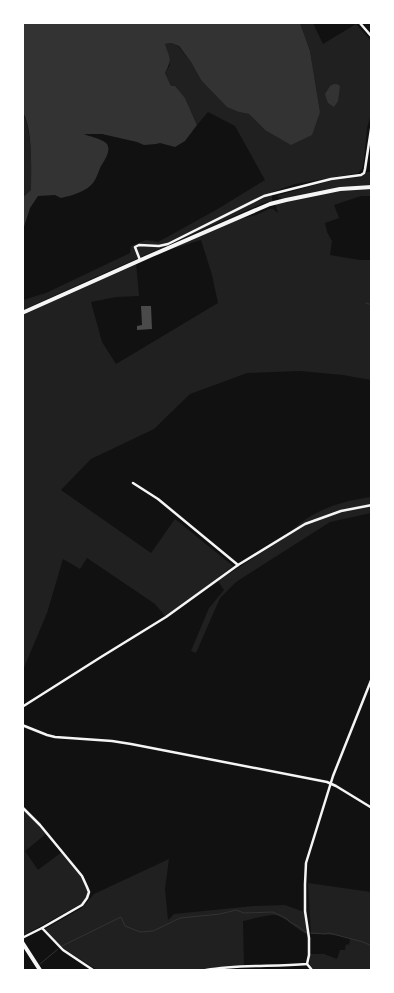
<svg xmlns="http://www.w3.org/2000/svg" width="394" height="993" font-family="'Fira Sans Condensed',sans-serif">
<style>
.green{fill:#202020}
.water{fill:#333}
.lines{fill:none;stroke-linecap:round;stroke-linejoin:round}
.stream{stroke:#333;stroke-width:1}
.building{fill:#4a4a4a}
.minor{stroke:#f5f5f5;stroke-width:2.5}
.secondary{stroke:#f5f5f5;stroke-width:4}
</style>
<rect width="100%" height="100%" fill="#111"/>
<g class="green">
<path d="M300,23h13l10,21 33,-20 15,17v73l-4,14 -3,32 -2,9 -4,4 -63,11 -23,8v9l-9,2c-80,36 -161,70 -240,107v-10l23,-7 84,-40 1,-7 15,-6 12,2 58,-32 49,-30 -30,-54 -27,-14 -11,13 -12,-27 -14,-12 -6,-13 5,-8 -5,-21 6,-1 7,3 13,16 10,18 38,32 10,2 16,16 55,-18 -10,-61z"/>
<path d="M22,112c11,19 9,56 9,78l-8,7z"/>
<path d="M367,172h4v24h-10l-27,9 5,13 -14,5 2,9 5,9 -2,14 30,5h11v120l-28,-5 -43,-4 -53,2 -57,21 -36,35 -63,30 -30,31 90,63 24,-34 58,47 -35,27 -33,23 -10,-12 -68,-46 -7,11 -17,-10 -16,54 -24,57v-355l113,-53 3,34 -23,1 -25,5 11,40 14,22 102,-61 -6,-28 -11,-35 -49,15 77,-33 27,-7 13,-6h4l5,4 -3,-10 10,-3 -9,-4 57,-16 27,-3z"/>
<path d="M371,497v16l-41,9 -94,60 -16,16 -24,55 -5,-2 18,-43 15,-18 -6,-9 69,-45c20,-24 53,-35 84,-39z"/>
<path d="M22,808l25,25 -22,18 13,19 24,-18c8,9 28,31 26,42 -1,5 -4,7 -7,10l-57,31 -2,-3z"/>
<path d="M169,859l-4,30 3,31 6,-6 79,-8 32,-1 19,7 3,22c-9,-3 -22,-18 -32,-19 -8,0 -24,4 -32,6l1,46h-13l-25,3h-109l-33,-21 -15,-14 -4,-6 37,-21 12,-14z"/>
<path d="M308,883l63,9v78h-57l-4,-4v-12h14l13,5 3,-9h5l1,-6 3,1 1,-6c-12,-5 -26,-5 -39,-5z"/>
</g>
<g class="water">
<path d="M23,22l277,1 10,28 10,61 -8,23 -21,10 -26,-15 -16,-16 -10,-2 -12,-5 -26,-27 -10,-18 -12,-16 -8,-3 -6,1c4,14 8,14 0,29l6,13h4l10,12 12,27 -12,16 -10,6 -15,-4 -4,1 -12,1 -7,-3 -35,-8h-18c6,3 16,4 22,9 7,7 -3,19 -6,25 -2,5 -4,11 -7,15 -6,8 -22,13 -32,15l-6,-3 -17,1 -8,12 -7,22v-33l8,-7c0,-23 2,-59 -8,-78z"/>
<path d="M334,84h3l3,2 -2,15 -4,6 -6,-4 -3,-9 5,-8z"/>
</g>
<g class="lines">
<g class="stream">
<path d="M366,303l6,2"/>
<path d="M311,933l14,1 4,-1 34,9 9,4"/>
<path d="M62,946l59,-29 4,9 15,6 13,-1 27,-13 40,-4 16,-4 8,3 29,-1 14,7 3,3 9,5 6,5 2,1"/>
<path d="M40,964l18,-15"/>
</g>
</g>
<path class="building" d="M141,306h10l1,23 -15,1v-4l5,-1z"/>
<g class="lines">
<g class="minor">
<path d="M359,22l13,15"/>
<path d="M140,260l-5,-13 4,-2 20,1 9,-2 96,-48 67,-17 30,-4 3,-2 1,-4 7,-46"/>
<path d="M133,483l25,16 80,66"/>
<path d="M22,707l79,-50 65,-40 72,-52 67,-41 36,-13 31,-6"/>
<path d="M22,725l25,10 8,2 57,4 19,3 196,38 9,4 36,22"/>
<path d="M22,807l18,18 42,51 5,11 2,5 -2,6 -5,7 -40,23"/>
<path d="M22,938l20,-10 21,22 30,20"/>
<path d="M307,964l5,6"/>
<path d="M206,970c33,-6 67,-3 101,-6l2,-9v-17l-4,-27v-27l1,-21 27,-87 39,-98"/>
</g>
<g class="secondary">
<path d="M22,313l130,-58 118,-51 16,-4 54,-11 32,-2"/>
<path d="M22,942l18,28"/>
</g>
</g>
<rect width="394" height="993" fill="none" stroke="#ffffff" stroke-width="48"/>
</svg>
